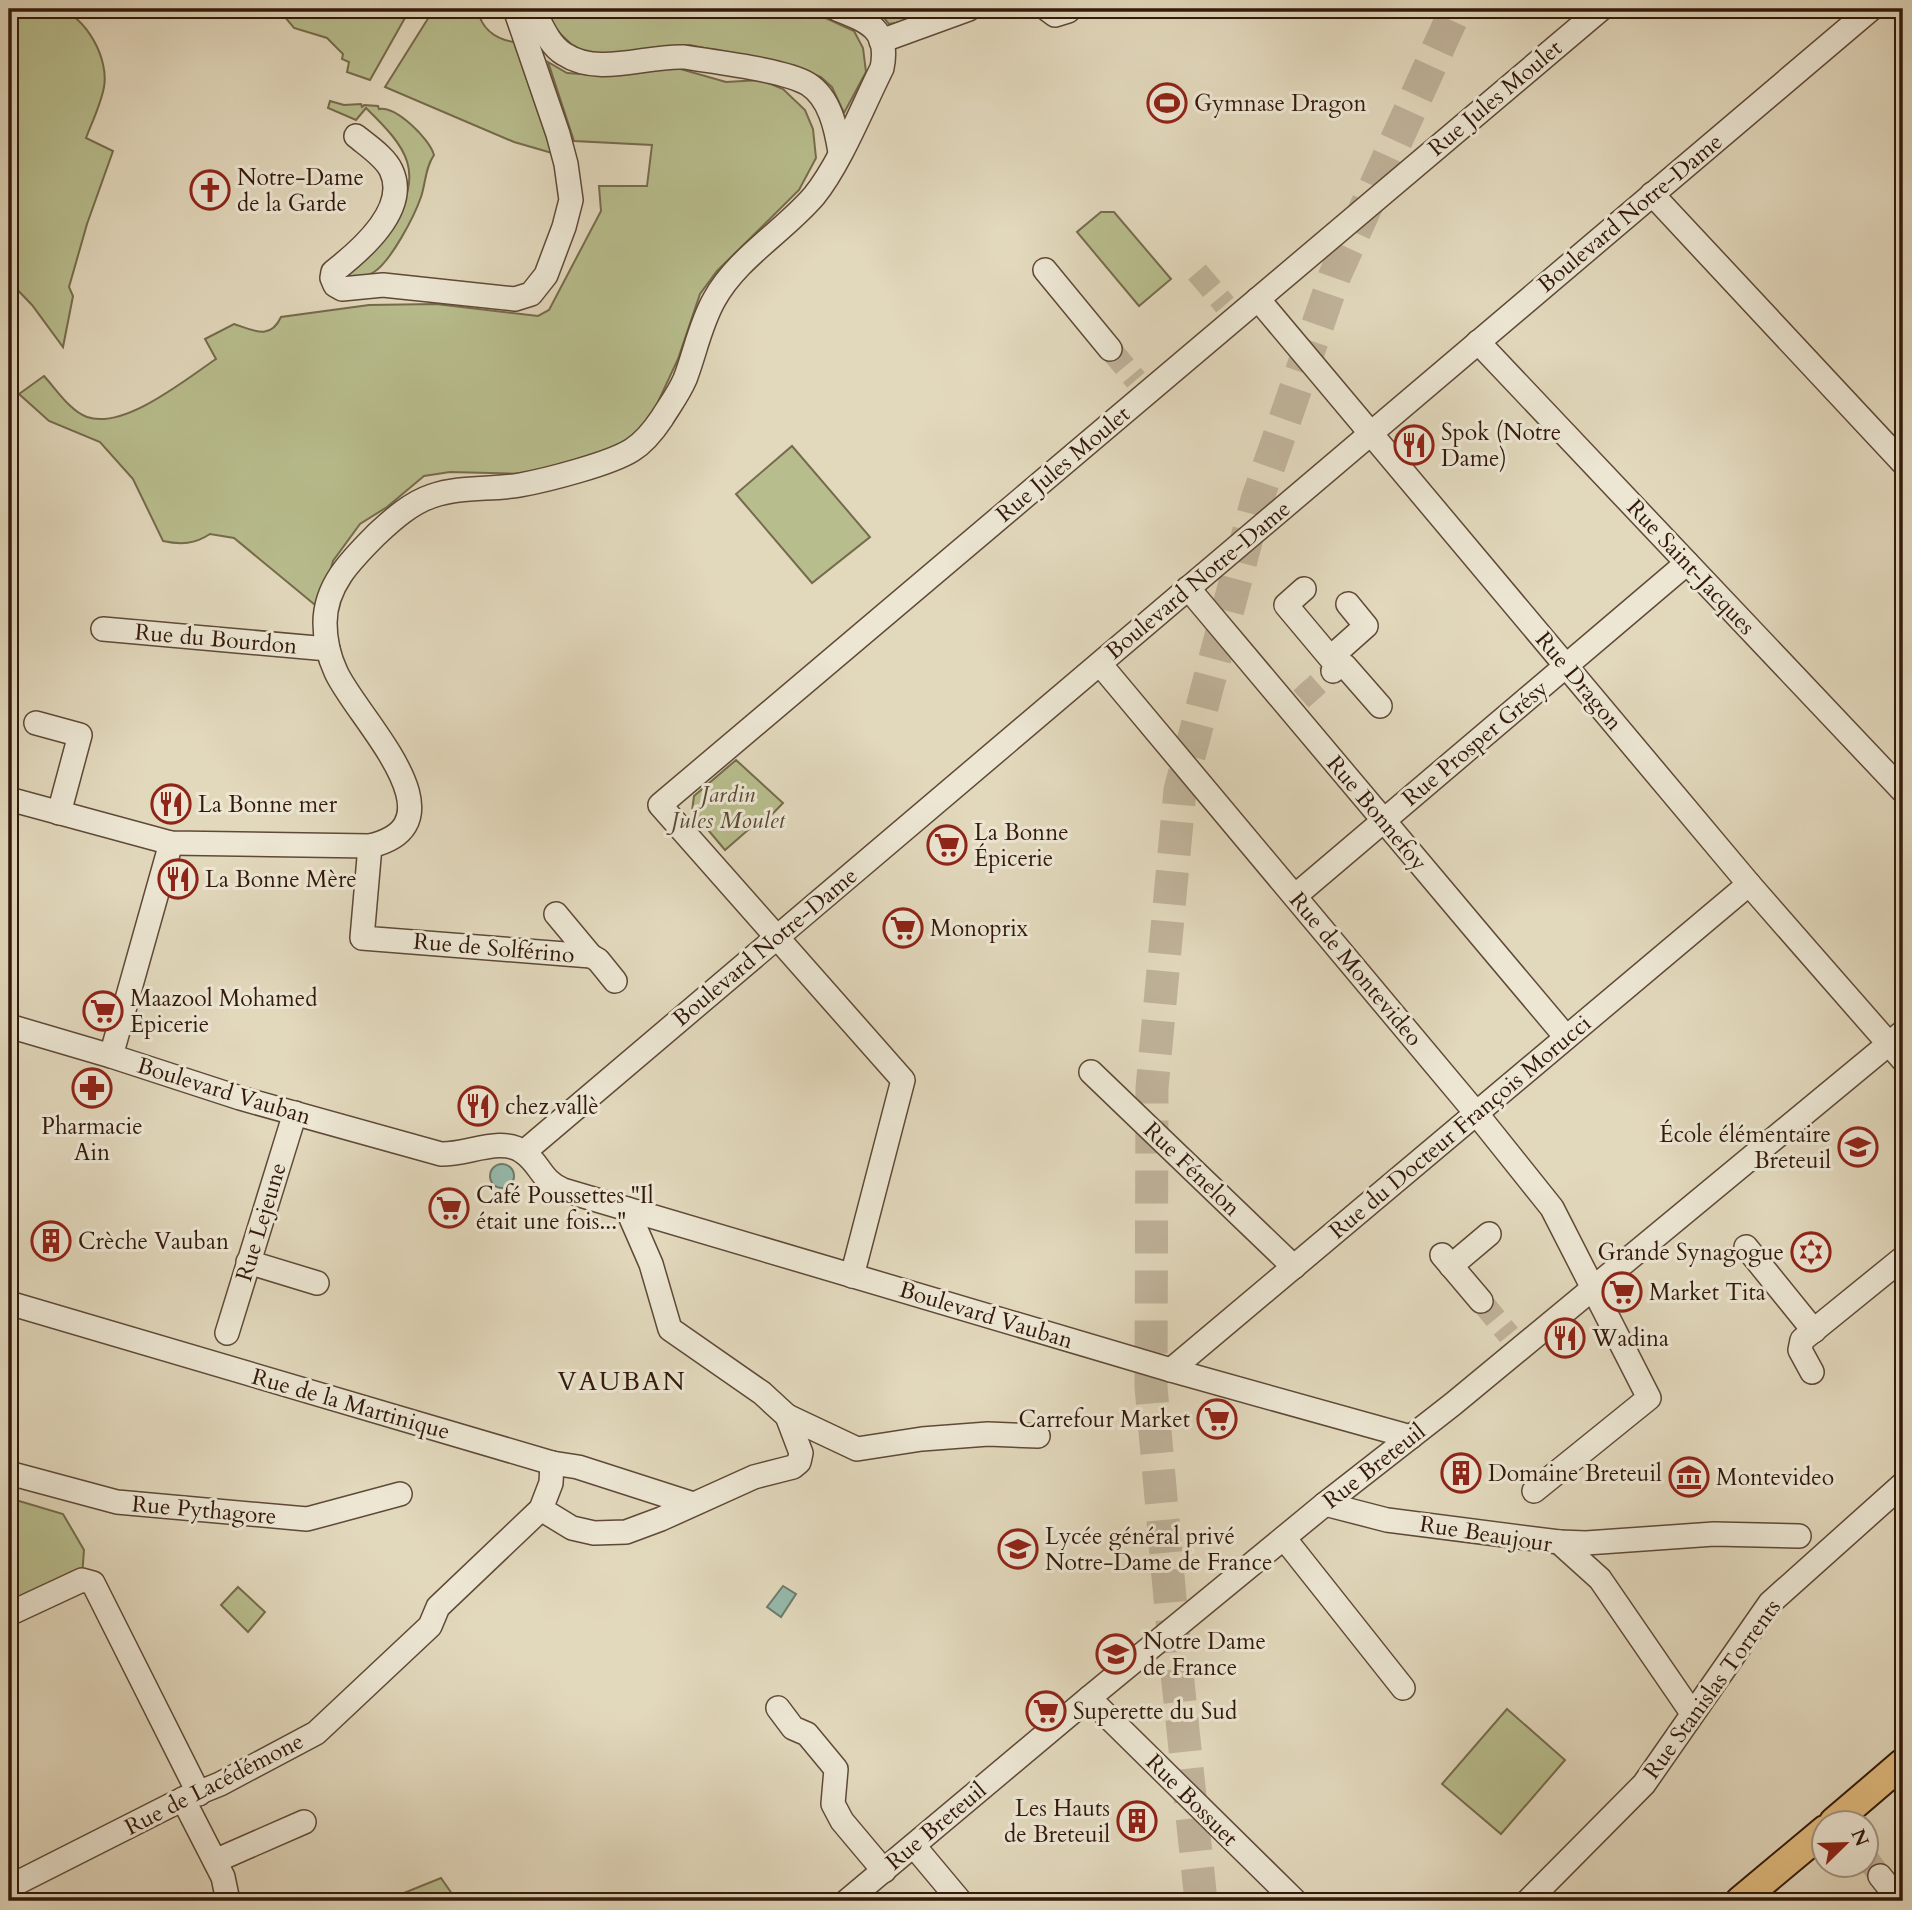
<svg xmlns="http://www.w3.org/2000/svg" width="1912" height="1910" font-family="Cardo,serif">
<style>
.green{fill:#b8bd8d;stroke:#766b4c;stroke-width:2}
.water{fill:#95baac;stroke:#6e7a6c;stroke-width:2}
.lines{fill:none;stroke-linecap:round;stroke-linejoin:round}
.minor-tunnel{stroke:#bfb299;stroke-width:23;stroke-dasharray:23 11;stroke-linecap:butt}
.highway-tunnel{stroke:#bfb299;stroke-width:33;stroke-dasharray:33 17;stroke-linecap:butt}
.minor-casing{stroke:#5f4937;stroke-width:26}
.major-casing{stroke:#33190b;stroke-width:32}
.minor{stroke:#ece6d3;stroke-width:23}
.major{stroke:#e1bc7e;stroke-width:28}
.labels{text-anchor:middle;dominant-baseline:central;stroke-width:6;stroke-linejoin:round;paint-order:stroke}
.street-label{font-size:23px;fill:#33190b;stroke:#ece6d3}
.poi-label{font-size:23px;fill:#33190b;stroke:#ece6d3;text-anchor:start}
.park-label{font-size:23px;font-style:italic;fill:#5b4a32;stroke:#ece6d3}
.quarter-label{font-size:26px;letter-spacing:2px;fill:#33190b;stroke:#ece6d3}
</style>
<rect width="100%" height="100%" fill="#e2d8bc"/>
<filter id="stains"><feTurbulence type="fractalNoise" baseFrequency=".00286" numOctaves="4"/><feColorMatrix values="0 0 0 0 .2 0 0 0 0 .09 0 0 0 0 .02 0 0 0 .5 -.17"/></filter>
<radialGradient id="worn" r=".72"><stop offset=".6" stop-color="#630" stop-opacity="0"/><stop offset="1" stop-color="#630" stop-opacity=".3"/></radialGradient>
<g class="green">
<path d="M9,9c15,0 34,-4 49,0 29,8 51,50 46,78 -3,17 -12,35 -18,51l27,13 -26,73 -18,63 4,9 -10,51 -31,-42 -23,-24z"/>
<path d="M261,9h149l-40,71 -23,-8 2,-10 -7,-3 1,-5 -16,-16 -33,-10 -9,-11z"/>
<path d="M434,9h43c5,20 17,30 37,33l38,111 -38,-11 -129,-55z"/>
<path d="M546,9h260l48,22 9,17 3,24 -22,41 -12,-26 -11,-10 -22,-9 -109,-23 -85,9 -18,-1 -16,-9 -16,-15z"/>
<path d="M871,9h70l-39,13 -13,2 -10,-12z"/>
<path d="M548,62l19,11 27,2 69,-11 63,18 35,-2 22,9 22,21 8,19 3,29 -17,32 -82,81 -17,23 -22,65 -26,56 -12,16 -22,16 -93,27 -75,-2 -26,4 -37,31 -27,17 -27,37 -13,48 -86,-71 -24,-4c-15,10 -29,11 -47,7l-30,-62 -33,-37 -51,-21 -30,-27 25,-18c12,13 26,35 43,41 37,13 99,-38 129,-58l-11,-20 29,-15c19,6 36,17 47,-7l88,-12 67,-1 102,12 11,-6 52,-99 -2,-25h48l5,-41 -78,-4z"/>
<path d="M330,101l14,4 17,-1 1,3 2,-2 14,1 1,3c17,-3 50,29 55,46 -9,13 -8,27 -13,42 -7,20 -30,64 -47,75 -6,4 -14,5 -21,6l-5,-4c19,-14 31,-28 44,-48 33,-55 16,-77 -26,-118l-10,12 -28,-12z"/>
<path d="M1101,212h13l57,67 -32,27 -62,-74z"/>
<path d="M792,446l78,91 -58,46 -76,-89z"/>
<path d="M736,760l47,43 -23,24 -4,-4 -31,27 -33,-39 2,-15z"/>
<path d="M9,1498l54,16 21,36 -3,40 -72,37z"/>
<path d="M238,1587l27,25 -17,20 -27,-27z"/>
<path d="M1507,1709l58,51 -64,74 -59,-50z"/>
<path d="M441,1878l16,23h-73z"/>
</g>
<g class="water">
<circle cx="502" cy="1176" r="12"/>
<path d="M783,1586l13,8 -15,23 -14,-10z"/>
</g>
<g class="lines">
<g class="minor-tunnel">
<path d="M1197,272l28,33"/>
<path d="M1110,349l26,31"/>
<path d="M1301,699l27,-24"/>
<path d="M1481,1301l28,34"/>
<path d="M1867,1858l13,18"/>
</g>
<path class="highway-tunnel" d="M1201,1901l-26,-247 -24,-267 1,-299 28,-298 77,-290 78,-225 121,-266"/>
<g class="minor-casing">
<g id="minor">
<path d="M533,9c8,15 16,36 31,45 35,23 82,1 120,3 30,5 101,13 124,27 22,14 28,44 32,68"/>
<path d="M1047,9l8,6 13,-4 2,-2"/>
<path d="M1902,9l1,1"/>
<path d="M881,41l88,-32"/>
<path d="M356,136c12,10 29,21 35,34 19,39 -31,81 -58,102l-1,6 3,7 7,4 41,-4 132,14 16,-5 15,-19 18,-48 7,-27 -5,-36 -8,-30 -43,-125"/>
<path d="M1652,194l251,269"/>
<path d="M1045,270l65,79"/>
<path d="M1258,299l491,585 154,176"/>
<path d="M1478,342l425,449"/>
<path d="M1188,588l378,449"/>
<path d="M1304,589l-18,16 52,62 -5,4"/>
<path d="M1348,604l18,22 -27,24 -1,17 7,-1 35,40"/>
<path d="M103,629l225,20"/>
<path d="M1100,664l376,449 76,95 97,190 -115,93"/>
<path d="M36,723l44,12 -21,78"/>
<path d="M9,799l162,44 199,3c98,-23 -14,-129 -34,-174 -7,-15 -11,-32 -11,-49 0,-38 27,-64 52,-89 16,-15 34,-31 55,-38 28,-10 59,-6 88,-11 27,-5 90,-21 112,-35 13,-8 22,-20 30,-32 8,-13 17,-25 23,-39 10,-26 15,-54 29,-79 23,-42 69,-68 100,-104 26,-32 49,-90 68,-128 8,-39 -15,-47 -45,-59"/>
<path d="M370,846l-8,92 229,18 7,4 17,21"/>
<path d="M1295,896l392,-333"/>
<path d="M556,914l35,42"/>
<path d="M9,1026l102,30 129,42 201,56c25,1 61,-18 82,-2 17,11 18,29 40,38l608,180 240,67"/>
<path d="M111,1056l60,-213"/>
<path d="M1091,1072l203,195"/>
<path d="M524,1152l1347,-1143"/>
<path d="M1746,1247l68,84"/>
<path d="M1442,1255l39,46"/>
<path d="M248,1262l69,21"/>
<path d="M1451,1266l38,-32"/>
<path d="M852,1276l51,-196 -243,-275 941,-796"/>
<path d="M9,1303l543,160 26,4 115,37"/>
<path d="M227,1333l68,-220"/>
<path d="M1171,1370l578,-486"/>
<path d="M1812,1372l-12,-22 2,-10 101,-82"/>
<path d="M787,1416l70,33 65,-10 66,-5 50,2"/>
<path d="M9,1473l108,29 190,17 93,-25"/>
<path d="M1325,1504l62,16 172,22 41,37 92,134"/>
<path d="M541,1509l31,19 22,5 32,-1 35,-13 93,-42 39,-10 6,-5 2,-9 -14,-37 -25,-23 -92,-64 -19,-65 -24,-55"/>
<path d="M1284,1538l119,150"/>
<path d="M1559,1542l27,1 128,-9 85,2"/>
<path d="M9,1614l73,-34 11,3 106,211"/>
<path d="M1089,1698l206,203"/>
<path d="M778,1708l15,20 14,6 29,35 -3,35 9,17 42,50"/>
<path d="M183,1799l40,78 5,24"/>
<path d="M914,1846l46,55"/>
<path d="M215,1861l89,-39"/>
<path d="M1880,1876l20,25"/>
<path d="M9,1887l174,-88 37,-15 96,-51 114,-107 8,-19 103,-98 10,-26 1,-20"/>
<path d="M847,1901l242,-203 236,-194 128,-100 450,-372"/>
<path d="M1528,1901l116,-117 126,-181 133,-119"/>
</g>
</g>
<g class="major-casing">
<g id="major">
<path d="M1834,1822l69,-59"/>
<path d="M1740,1901l85,-71"/>
</g>
</g>
<use href="#minor" class="minor"/>
<use href="#major" class="major"/>
</g>
<defs>
<g id="stadium-ring" transform="scale(2.0125)"><circle r="9.5" fill="#ece6d3" stroke="#8f2418" stroke-width="1.5"/><path d="M0-5a6.5 5 0 1 0 0 10a6.5 5 0 1 0 0-10ZM-3.5-1.8h7v3.6h-7Z" fill="#8f2418"/></g>
<g id="church-ring" transform="scale(2.0125)"><circle r="9.5" fill="#ece6d3" stroke="#8f2418" stroke-width="1.5"/><path d="M-1.2-6h2.4v3.5h3.3v2.4h-3.3V6h-2.4V-.1h-3.3v-2.4h3.3Z" fill="#8f2418"/></g>
<g id="restaurant-ring" transform="scale(2.0125)"><circle r="9.5" fill="#ece6d3" stroke="#8f2418" stroke-width="1.5"/><path d="M-5-6h1v4h1v-4h1v4h1v-4h1v5L-1.5 .5V6h-2V.5L-5-1ZM5-6V6H3V1.5H1.5Q1.5-4 5-6Z" fill="#8f2418"/></g>
<g id="supermarket-ring" transform="scale(2.0125)"><circle r="9.5" fill="#ece6d3" stroke="#8f2418" stroke-width="1.5"/><path d="M-6-5.5h2.5l.6 2H6L4.5 2H-2.5L-4.4-4H-6ZM-1.5 3.2a1.3 1.3 0 1 0 .1 0ZM3 3.2a1.3 1.3 0 1 0 .1 0Z" fill="#8f2418"/></g>
<g id="pharmacy-ring" transform="scale(2.0125)"><circle r="9.5" fill="#ece6d3" stroke="#8f2418" stroke-width="1.5"/><path d="M-2-6h4v4h4v4h-4v4h-4v-4h-4v-4h4Z" fill="#8f2418"/></g>
<g id="school-ring" transform="scale(2.0125)"><circle r="9.5" fill="#ece6d3" stroke="#8f2418" stroke-width="1.5"/><path d="M0-5L7-2L0 1L-7-2ZM-4 1L0 2.5L4 1V4Q0 6-4 4Z" fill="#8f2418"/></g>
<g id="building-ring" transform="scale(2.0125)"><circle r="9.5" fill="#ece6d3" stroke="#8f2418" stroke-width="1.5"/><path d="M-4-6H4V6H1V3H-1V6H-4ZM-2.5-4.3h1.7v1.8h-1.7ZM.8-4.3h1.7v1.8H.8ZM-2.5-1h1.7V.8h-1.7ZM.8-1h1.7V.8H.8Z" fill="#8f2418"/></g>
<g id="synagogue-ring" transform="scale(2.0125)"><circle r="9.5" fill="#ece6d3" stroke="#8f2418" stroke-width="1.5"/><path d="M0-6.5L5.6 3.2H-5.6ZM0 6.5L5.6-3.2H-5.6Z" fill="#8f2418"/></g>
<g id="museum-ring" transform="scale(2.0125)"><circle r="9.5" fill="#ece6d3" stroke="#8f2418" stroke-width="1.5"/><path d="M0-6L6-3V-2H-6V-3ZM-5-1h2V3h-2ZM-1-1h2V3h-2ZM3-1h2V3H3ZM-6 4H6V6H-6Z" fill="#8f2418"/></g>
</defs>
<g fill-rule="evenodd">
<use href="#stadium-ring" x="1167" y="103"/>
<use href="#church-ring" x="210" y="190"/>
<use href="#restaurant-ring" x="1414" y="445"/>
<use href="#restaurant-ring" x="171" y="804"/>
<use href="#supermarket-ring" x="947" y="845"/>
<use href="#restaurant-ring" x="178" y="879"/>
<use href="#supermarket-ring" x="903" y="928"/>
<use href="#supermarket-ring" x="103" y="1011"/>
<use href="#pharmacy-ring" x="92" y="1088"/>
<use href="#restaurant-ring" x="478" y="1106"/>
<use href="#school-ring" x="1858" y="1147"/>
<use href="#supermarket-ring" x="449" y="1208"/>
<use href="#building-ring" x="51" y="1241"/>
<use href="#synagogue-ring" x="1811" y="1252"/>
<use href="#supermarket-ring" x="1622" y="1292"/>
<use href="#restaurant-ring" x="1565" y="1338"/>
<use href="#supermarket-ring" x="1217" y="1419"/>
<use href="#building-ring" x="1461" y="1473"/>
<use href="#museum-ring" x="1689" y="1477"/>
<use href="#school-ring" x="1018" y="1549"/>
<use href="#school-ring" x="1116" y="1654"/>
<use href="#supermarket-ring" x="1046" y="1711"/>
<use href="#building-ring" x="1137" y="1821"/>
</g>
<g class="labels">
<g class="street-label">
<text transform="translate(1495 98) rotate(-40)">Rue Jules Moulet</text>
<text transform="translate(1630 213) rotate(-40)">Boulevard Notre-Dame</text>
<text transform="translate(1063 464) rotate(-40)">Rue Jules Moulet</text>
<text transform="translate(1691 567) rotate(47)">Rue Saint-Jacques</text>
<text transform="translate(1198 580) rotate(-40)">Boulevard Notre-Dame</text>
<text transform="translate(216 639) rotate(5)">Rue du Bourdon</text>
<text transform="translate(1579 681) rotate(50)">Rue Dragon</text>
<text transform="translate(1475 743) rotate(-40)">Rue Prosper Grésy</text>
<text transform="translate(1377 813) rotate(50)">Rue Bonnefoy</text>
<text transform="translate(765 947) rotate(-40)">Boulevard Notre-Dame</text>
<text transform="translate(494 948) rotate(5)">Rue de Solférino</text>
<text transform="translate(1356 969) rotate(50)">Rue de Montevideo</text>
<text transform="translate(224 1091) rotate(17)">Boulevard Vauban</text>
<text transform="translate(1460 1127) rotate(-40)">Rue du Docteur François Morucci</text>
<text transform="translate(1192 1169) rotate(44)">Rue Fénelon</text>
<text transform="translate(261 1222) rotate(-73)">Rue Lejeune</text>
<text transform="translate(986 1315) rotate(17)">Boulevard Vauban</text>
<text transform="translate(351 1404) rotate(16)">Rue de la Martinique</text>
<text transform="translate(1374 1466) rotate(-38)">Rue Breteuil</text>
<text transform="translate(204 1510) rotate(5)">Rue Pythagore</text>
<text transform="translate(1486 1534) rotate(9)">Rue Beaujour</text>
<text transform="translate(1712 1689) rotate(-54)">Rue Stanislas Torrents</text>
<text transform="translate(214 1784) rotate(-27)">Rue de Lacédémone</text>
<text transform="translate(1192 1800) rotate(45)">Rue Bossuet</text>
<text transform="translate(936 1826) rotate(-40)">Rue Breteuil</text>
</g>
<g class="poi-label">
<text x="1194" y="103">Gymnase Dragon</text>
<text x="237" y="177">Notre-Dame<tspan x="237" dy="26">de la Garde</tspan></text>
<text x="1441" y="432">Spok (Notre<tspan x="1441" dy="26">Dame)</tspan></text>
<text x="198" y="804">La Bonne mer</text>
<text x="974" y="832">La Bonne<tspan x="974" dy="26">Épicerie</tspan></text>
<text x="205" y="879">La Bonne Mère</text>
<text x="930" y="928">Monoprix</text>
<text x="130" y="998">Maazool Mohamed<tspan x="130" dy="26">Epicerie</tspan></text>
<text x="505" y="1106">chez vallè</text>
<text x="92" y="1126" text-anchor="middle">Pharmacie<tspan x="92" dy="26">Ain</tspan></text>
<text x="1831" y="1134" text-anchor="end">École élémentaire<tspan x="1831" dy="26">Breteuil</tspan></text>
<text x="476" y="1195">Café Poussettes "Il<tspan x="476" dy="26">était une fois..."</tspan></text>
<text x="78" y="1241">Crèche Vauban</text>
<text x="1784" y="1252" text-anchor="end">Grande Synagogue</text>
<text x="1649" y="1292">Market Tita</text>
<text x="1592" y="1338">Wadina</text>
<text x="1190" y="1419" text-anchor="end">Carrefour Market</text>
<text x="1488" y="1473">Domaine Breteuil</text>
<text x="1716" y="1477">Montevideo</text>
<text x="1045" y="1536">Lycée général privé<tspan x="1045" dy="26">Notre-Dame de France</tspan></text>
<text x="1143" y="1641">Notre Dame<tspan x="1143" dy="26">de France</tspan></text>
<text x="1073" y="1711">Superette du Sud</text>
<text x="1110" y="1808" text-anchor="end">Les Hauts<tspan x="1110" dy="26">de Breteuil</tspan></text>
</g>
<g class="park-label">
<text x="728" y="794">Jardin<tspan x="728" dy="26">Jules Moulet</tspan></text>
</g>
<g class="quarter-label">
<text x="622" y="1381">VAUBAN</text>
</g>
</g>
<rect width="1912" height="1910" fill="none" stroke="#e2d8bc" stroke-width="35"/>
<rect x="10" y="10" width="1891" height="1889" fill="none" stroke="#33190b" stroke-width="3.5"/>
<rect x="18" y="18" width="1877" height="1875" fill="none" stroke="#33190b" stroke-width="2"/>
<g transform="translate(1845 1844) rotate(67)"><circle r="33" fill="#ece6d3" stroke="#a29483" stroke-width="2"/>
<path d="M0-5L12 26L0 18L-12 26Z" fill="#8f2418"/>
<text y="-10" font-size="19" font-weight="bold" text-anchor="middle" fill="#33190b">N</text>
</g>
<rect width="100%" height="100%" filter="url(#stains)"/>
<rect width="100%" height="100%" fill="url(#worn)"/>
</svg>
